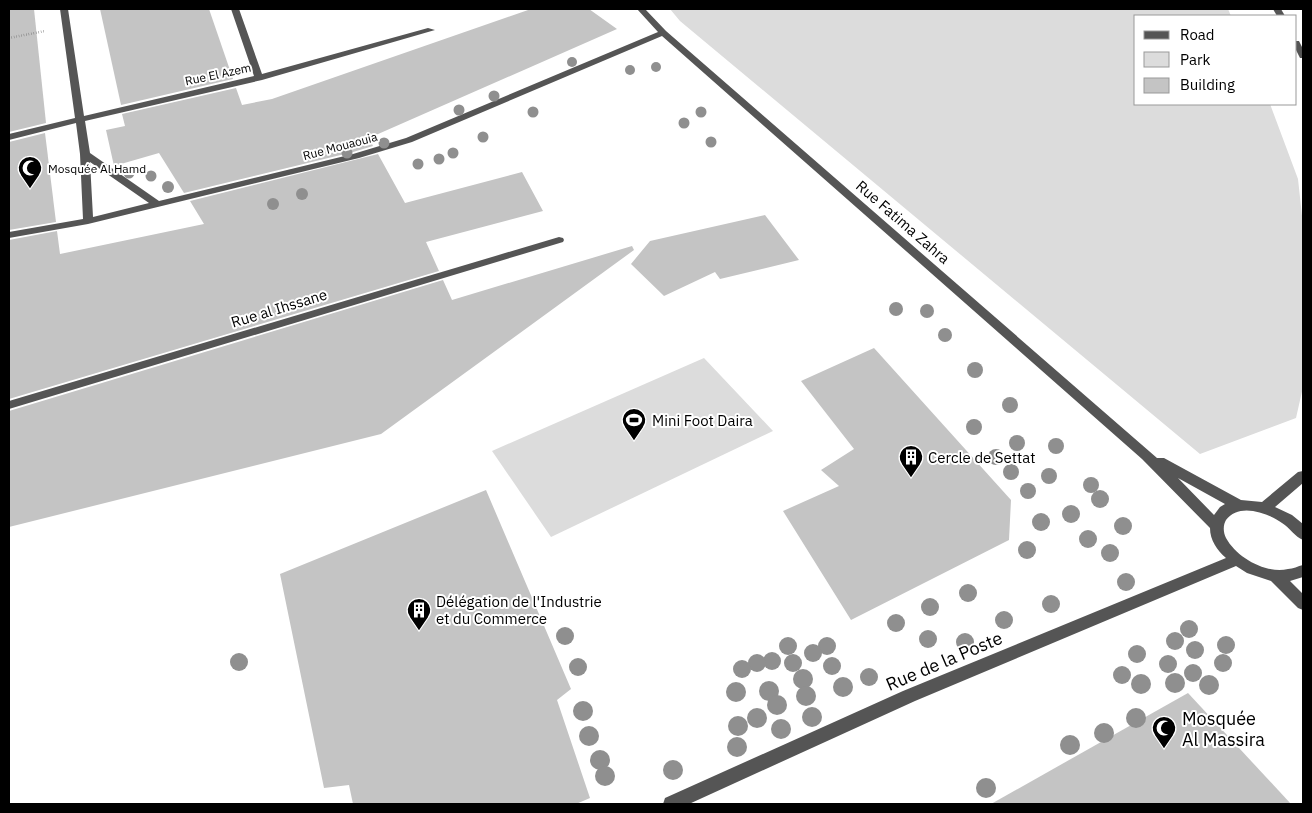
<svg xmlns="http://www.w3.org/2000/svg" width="1312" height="813" font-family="'IBM Plex Sans',sans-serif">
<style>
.green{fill:#dcdcdc}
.building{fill:#c4c4c4}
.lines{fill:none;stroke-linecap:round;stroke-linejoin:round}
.path{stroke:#777;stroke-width:2.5;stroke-dasharray:0.5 2;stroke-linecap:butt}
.minor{fill:#555;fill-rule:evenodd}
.tree{fill:#8f8f8f}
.labels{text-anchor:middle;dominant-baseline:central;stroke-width:4;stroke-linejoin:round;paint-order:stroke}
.far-street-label{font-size:12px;fill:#000;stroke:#fff}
.far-poi-label{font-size:12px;fill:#000;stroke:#fff;text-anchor:start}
.street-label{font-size:15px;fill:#000;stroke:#fff}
.poi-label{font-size:15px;fill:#000;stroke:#fff;text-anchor:start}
.near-street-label{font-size:18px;fill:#000;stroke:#fff}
.near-poi-label{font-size:18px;fill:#000;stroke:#fff;text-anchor:start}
</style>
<rect width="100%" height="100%" fill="#fff"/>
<g class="green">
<path d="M670,9h558l3,7h-95v88h134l28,75 5,46v162l-7,31 -96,36 -520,-433z"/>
<path d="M704,358l69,73 -222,106 -59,-86z"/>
</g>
<g class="building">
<path d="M9,9h25l12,114 -37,9z"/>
<path d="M100,9h109l24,70 -112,26z"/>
<path d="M531,9h58l28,20 -248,109 4,8 -20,6 -169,41 -25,-40 -45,13 -8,-36 19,-4 -3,-12 114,-26 6,17 30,-6z"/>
<path d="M45,133l11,89 -47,8v-88z"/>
<path d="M378,154l27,49 117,-31 21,39 -117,31 13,29 -430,128v-159l48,-9 3,23 144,-30 -14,-23z"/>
<path d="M765,215l34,45 -79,19 -5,-7 -51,24 -33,-32 19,-23z"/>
<path d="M632,246l2,4 -253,184 -372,93v-116l434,-131 9,20z"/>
<path d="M874,348l137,152 -2,40 -158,80 -68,-109 56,-25 -18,-16 33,-21 -53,-68z"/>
<path d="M486,490l85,199 -14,11 33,98 -14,6h-223l-4,-19 -25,3 -44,-214z"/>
<path d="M1188,693l103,111h-300z"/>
</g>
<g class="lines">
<path class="path" d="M9,38l36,-7"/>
<g class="minor">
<path d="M60,9h8l16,107 170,-40 -23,-67h8l23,65 166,-46 7,2 -173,50 -177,41 5,32 69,48 194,-47 53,-16 252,-106 -21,-23h8l21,22 491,427h7l77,42 21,2 36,-30 5,-1v12l-28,24 17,8 11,9v16c-8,-3 -13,-12 -21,-17 -14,-10 -43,-21 -56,-3 -3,5 -3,12 0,18 11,20 40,36 62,31 5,0 10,-3 15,-4v12l-13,4 13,13v16l-5,-2 -27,-27 -24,-8 -11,-7 -321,135 -226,103h-26l2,-6 238,-107 323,-133c-9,-8 -16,-18 -16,-30l-68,-69 -480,-423 -250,106 -53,16 -271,66 -79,14v-6l74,-13 -3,-65 -4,-31 -67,17v-6l66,-16zM90,162l59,41 -56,14zM1178,478l47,26 -5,3 -6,8z"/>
<path d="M1273,9h8l4,7h-8z"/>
<path d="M1296,41h3l4,8v9h-3l-4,-8z"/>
<path d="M559,237l4,1 1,2 -1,2 -554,167v-8z"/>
</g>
</g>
<g class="tree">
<circle cx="572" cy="62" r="5"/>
<circle cx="656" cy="67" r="5"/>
<circle cx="630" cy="70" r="5"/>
<circle cx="494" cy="96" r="5.5"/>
<circle cx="459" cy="110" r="5.5"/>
<circle cx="533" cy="112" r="5.5"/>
<circle cx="701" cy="112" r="5.5"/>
<circle cx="684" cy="123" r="5.5"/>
<circle cx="483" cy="137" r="5.5"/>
<circle cx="711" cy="142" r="5.5"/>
<circle cx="384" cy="143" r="5.5"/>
<circle cx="347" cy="153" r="5.5"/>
<circle cx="453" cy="153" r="5.5"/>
<circle cx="439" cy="159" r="5.5"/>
<circle cx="418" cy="164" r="5.5"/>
<circle cx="129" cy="173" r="5.5"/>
<circle cx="151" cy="176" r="5.5"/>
<circle cx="168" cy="187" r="6"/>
<circle cx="302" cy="194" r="6"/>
<circle cx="273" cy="204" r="6"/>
<circle cx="896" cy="309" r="7"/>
<circle cx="927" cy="311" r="7"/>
<circle cx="945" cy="335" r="7"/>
<circle cx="975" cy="370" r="8"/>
<circle cx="1010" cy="405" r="8"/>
<circle cx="974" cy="427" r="8"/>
<circle cx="1017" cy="443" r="8"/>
<circle cx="1056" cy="446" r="8"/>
<circle cx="996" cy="457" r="8"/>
<circle cx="1011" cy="472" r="8"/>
<circle cx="1049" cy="476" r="8"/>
<circle cx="1091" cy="485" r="8"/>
<circle cx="1028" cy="491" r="8"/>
<circle cx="1100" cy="499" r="9"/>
<circle cx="1071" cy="514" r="9"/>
<circle cx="1041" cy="522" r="9"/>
<circle cx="1123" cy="526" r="9"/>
<circle cx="1088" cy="539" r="9"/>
<circle cx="1027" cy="550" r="9"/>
<circle cx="1110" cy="553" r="9"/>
<circle cx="1126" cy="582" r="9"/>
<circle cx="968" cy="593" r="9"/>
<circle cx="1051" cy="604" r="9"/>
<circle cx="930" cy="607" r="9"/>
<circle cx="1004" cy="620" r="9"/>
<circle cx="896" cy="623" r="9"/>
<circle cx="1189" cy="629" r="9"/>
<circle cx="565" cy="636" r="9"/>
<circle cx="928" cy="639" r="9"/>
<circle cx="1175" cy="641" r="9"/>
<circle cx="965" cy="642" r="9"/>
<circle cx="1226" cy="645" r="9"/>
<circle cx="788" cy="646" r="9"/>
<circle cx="827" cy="646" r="9"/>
<circle cx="1195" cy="650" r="9"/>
<circle cx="813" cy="653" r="9"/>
<circle cx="1137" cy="654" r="9"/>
<circle cx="772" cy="661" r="9"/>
<circle cx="239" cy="662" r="9"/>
<circle cx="757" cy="663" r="9"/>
<circle cx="793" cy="663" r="9"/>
<circle cx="1223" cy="663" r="9"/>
<circle cx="1168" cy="664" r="9"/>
<circle cx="832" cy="666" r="9"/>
<circle cx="578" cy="667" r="9"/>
<circle cx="742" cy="669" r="9"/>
<circle cx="1193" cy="673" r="9"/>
<circle cx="1122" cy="675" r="9"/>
<circle cx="869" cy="677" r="9"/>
<circle cx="803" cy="679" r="10"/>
<circle cx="1175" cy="683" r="10"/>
<circle cx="1141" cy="684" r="10"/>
<circle cx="1209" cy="685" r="10"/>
<circle cx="843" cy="687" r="10"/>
<circle cx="769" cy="691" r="10"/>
<circle cx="736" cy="692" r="10"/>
<circle cx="806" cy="696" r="10"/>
<circle cx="777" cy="705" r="10"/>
<circle cx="583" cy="711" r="10"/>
<circle cx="812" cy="717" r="10"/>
<circle cx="757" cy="718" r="10"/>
<circle cx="1136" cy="718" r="10"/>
<circle cx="738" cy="726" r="10"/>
<circle cx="781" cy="729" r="10"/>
<circle cx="1104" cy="733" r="10"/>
<circle cx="589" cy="736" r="10"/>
<circle cx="1070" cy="745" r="10"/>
<circle cx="737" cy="747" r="10"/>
<circle cx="600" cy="760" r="10"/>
<circle cx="673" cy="770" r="10"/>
<circle cx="605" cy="776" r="10"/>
<circle cx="986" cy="788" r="10"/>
</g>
<defs>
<g id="mosque-pin" transform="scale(1.25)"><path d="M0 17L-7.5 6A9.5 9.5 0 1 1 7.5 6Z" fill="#000" stroke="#fff"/><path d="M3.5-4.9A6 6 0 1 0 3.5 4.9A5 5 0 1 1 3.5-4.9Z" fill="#fff"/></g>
<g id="stadium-pin" transform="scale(1.25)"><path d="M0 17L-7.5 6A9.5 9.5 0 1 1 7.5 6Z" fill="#000" stroke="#fff"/><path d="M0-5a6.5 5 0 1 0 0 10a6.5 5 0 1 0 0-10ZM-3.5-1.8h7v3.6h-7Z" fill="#fff"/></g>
<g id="building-pin" transform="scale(1.25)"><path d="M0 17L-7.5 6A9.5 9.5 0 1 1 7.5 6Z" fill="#000" stroke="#fff"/><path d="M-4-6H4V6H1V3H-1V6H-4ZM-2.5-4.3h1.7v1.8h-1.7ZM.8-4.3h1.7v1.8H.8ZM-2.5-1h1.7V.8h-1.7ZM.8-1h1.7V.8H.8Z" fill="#fff"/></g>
</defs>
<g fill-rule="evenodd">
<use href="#mosque-pin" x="30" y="168"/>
<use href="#stadium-pin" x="634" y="420"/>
<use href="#building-pin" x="911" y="457"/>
<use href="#building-pin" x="419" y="610"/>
<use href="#mosque-pin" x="1164" y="728"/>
</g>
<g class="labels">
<g class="far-street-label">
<text transform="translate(218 74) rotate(-12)">Rue El Azem</text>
<text transform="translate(340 146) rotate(-15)">Rue Mouaouia</text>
</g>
<g class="far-poi-label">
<text x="48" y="168">Mosquée Al Hamd</text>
</g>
<g class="street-label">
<text transform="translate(903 222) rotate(41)">Rue Fatima Zahra</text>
<text transform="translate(279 308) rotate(-17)">Rue al Ihssane</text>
</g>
<g class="poi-label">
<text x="652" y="420">Mini Foot Daira</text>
<text x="928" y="457">Cercle de Settat</text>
<text x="436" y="601">Délégation de l'Industrie<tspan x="436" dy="17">et du Commerce</tspan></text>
</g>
<g class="near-street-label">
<text transform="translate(944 661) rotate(-23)">Rue de la Poste</text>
</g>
<g class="near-poi-label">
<text x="1182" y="718">Mosquée<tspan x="1182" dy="21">Al Massira</tspan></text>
</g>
</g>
<rect width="1312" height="813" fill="none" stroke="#000000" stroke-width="20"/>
<rect x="1134" y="15" width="162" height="90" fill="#ffffff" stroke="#999999"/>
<rect x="1144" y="31" width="25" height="8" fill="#555555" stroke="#999999"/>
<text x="1180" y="40" font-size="15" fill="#000000">Road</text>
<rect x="1144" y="52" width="25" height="15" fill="#dcdcdc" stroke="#999999"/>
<text x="1180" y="65" font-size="15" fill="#000000">Park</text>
<rect x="1144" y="78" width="25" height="15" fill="#c4c4c4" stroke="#999999"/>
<text x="1180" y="90" font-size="15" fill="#000000">Building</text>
</svg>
